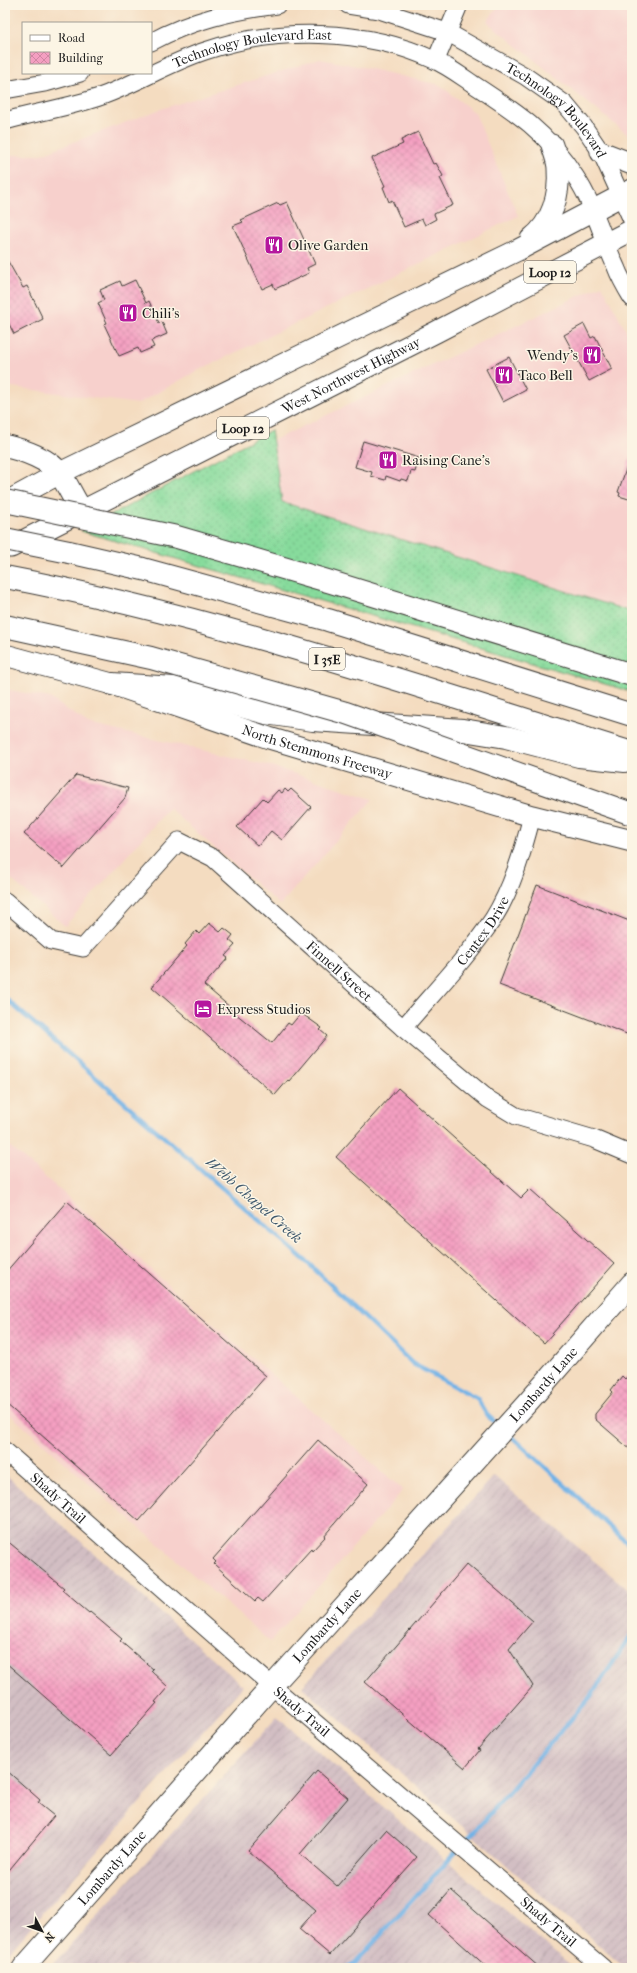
<svg xmlns="http://www.w3.org/2000/svg" width="637" height="1973" font-family="'IM FELL French Canon',serif">
<style>
.built{fill:#f7d0cc}
.industrial{fill:url(#industrial-furrows)}
.grass{fill:url(#grass-dots);stroke:#527c5c}
.lines{fill:none;stroke-linecap:round;stroke-linejoin:round}
.stream{stroke:#72b2e6;stroke-width:4.5}
.building{fill:url(#building-cross-hatch)}
.minor-casing{stroke:#3c3935;stroke-width:19}
.major-casing{stroke:#3c3935;stroke-width:23}
.highway-casing{stroke:#3c3935;stroke-width:24}
.minor{stroke:#fff;stroke-width:17}
.major{stroke:#fff;stroke-width:21}
.highway{stroke:#fff;stroke-width:22}
.highway-bridge-casing{stroke:#3c3935;stroke-width:24;stroke-linecap:butt}
.highway-bridge{stroke:#fff;stroke-width:22}
.labels{text-anchor:middle;dominant-baseline:central;stroke-width:3;stroke-linejoin:round;paint-order:stroke}
.shield{fill:#fcf5e5;stroke:#5f5d58;stroke-width:1}
.shield-label{font-size:13px;font-weight:bold;fill:#1c1c1c}
.street-label{font-size:14px;fill:#1c1c1c;stroke:#fcf5e5}
.poi-label{font-size:14px;fill:#1c1c1c;stroke:#fcf5e5;text-anchor:start}
.water-label{font-size:15px;font-style:italic;fill:#3e586d;stroke:#fcf5e5}
</style>
<defs>
<pattern id="industrial-furrows" width="10" height="10" patternUnits="userSpaceOnUse"><rect width="10" height="10" fill="#d2bec3"/><path d="M-1 1l2-2M0 10L10 0M9 11l2-2" fill="none" stroke="#b4a3a7"/></pattern>
<pattern id="grass-dots" width="8" height="8" patternUnits="userSpaceOnUse"><rect width="8" height="8" fill="#87db9c"/><path d="M2 2h.1M6 6h.1" fill="none" stroke="#74bb86" stroke-width="1.8" stroke-linecap="round"/></pattern>
<pattern id="building-cross-hatch" width="8" height="8" patternUnits="userSpaceOnUse"><rect width="8" height="8" fill="#f49fc1"/><path d="M0 0l8 8M0 8l8-8" fill="none" stroke="#d188a5"/></pattern>
</defs>
<rect width="100%" height="100%" fill="#fcf5e5"/>
<filter id="ink" filterUnits="userSpaceOnUse"><feTurbulence type="fractalNoise" baseFrequency=".025" numOctaves="2"/><feDisplacementMap in="SourceGraphic" scale="8" xChannelSelector="R" yChannelSelector="G"/><feConvolveMatrix kernelMatrix="1 2 1 2 8 2 1 2 1" color-interpolation-filters="sRGB"/></filter>
<filter id="wash" filterUnits="userSpaceOnUse"><feTurbulence type="fractalNoise" baseFrequency=".012" numOctaves="4" result="noise"/><feDisplacementMap in="SourceGraphic" scale="16" xChannelSelector="R" yChannelSelector="G"/><feGaussianBlur stdDeviation="0.9" result="paint"/><feColorMatrix in="noise" values="0 0 0 0 0 0 0 0 0 0 0 0 0 0 0 0 0 1.4 0 .05"/><feComposite in="paint" operator="in"/></filter>
<g filter="url(#wash)">
<rect width="100%" height="100%" fill="#f4dcc0"/>
<g class="built">
<path d="M499,5h133v133l-145,-116z"/>
<path d="M320,59l47,9 73,17 35,28 43,103 -325,157 -55,31 -133,-18v-231h34l122,-46z"/>
<path d="M602,285l30,57v270l-350,-110 -10,-61z"/>
<path d="M5,689l45,9 38,26 183,42 102,33 -93,106 -111,-97 -104,118 -60,-52z"/>
<path d="M5,1142l398,348 -133,152 -265,-232z"/>
</g>
<g class="industrial">
<path d="M5,1474l238,212 -238,270z"/>
<path d="M494,1476l138,117v375h-7l-323,-281z"/>
<path d="M277,1717l297,251h-524z"/>
</g>
<path class="grass" d="M271,430l11,72 350,110v80l-551,-161z"/>
<g class="lines">
<g class="stream">
<path d="M5,998l304,266 104,100 64,34 10,17 12,11"/>
<path d="M508,1433l124,114"/>
<path d="M347,1968l8,-5 129,-142 107,-125 41,-62"/>
</g>
</g>
<g id="blocks">
<g class="building">
<path d="M418,132l15,32 3,-1 7,13 -3,2 13,27 -19,9 2,5 -11,6 -3,-6 -18,8 -12,-27 -3,2 -6,-15 2,-1 -13,-28 31,-14 -2,-4z"/>
<path d="M287,202l28,62 -8,4 2,5 -34,16 -2,-5 -11,5 -29,-63 10,-4 -2,-2 37,-17 2,2z"/>
<path d="M5,256l18,32 4,-2 16,33 -29,15 -6,-12 -3,1z"/>
<path d="M135,280l11,23 3,-2 10,22 3,-1 5,12 -16,7 3,6 -14,6 -2,-5 -19,8 -15,-32 3,-1 -9,-20 6,-3 -4,-10 20,-9 2,5z"/>
<path d="M584,324l7,14 4,-2 17,33 -23,12 -25,-46z"/>
<path d="M509,357l17,33 -23,12 -17,-33z"/>
<path d="M363,441l56,17 -4,14 -4,-1 -3,10 -7,-2 -1,2 -14,-5 -1,4 -14,-4 1,-4 -17,-5z"/>
<path d="M630,458h2v42l-13,-4 1,-3 -2,-1z"/>
<path d="M76,775l52,13 -3,10 -61,70 -40,-34z"/>
<path d="M285,789l3,3 3,-3 20,18 -29,33 -11,-9 -13,15 -21,-19 26,-29 4,4 11,-12 4,3z"/>
<path d="M537,885l95,37v114l-133,-51z"/>
<path d="M209,923l11,9 4,-4 9,7 -4,5 6,5 -10,11 3,2 -24,27 27,23 -1,1 42,34 16,-20 3,2 10,-12 21,15 -2,2 7,6 -38,45 -1,-1 -13,15 -123,-108 35,-41 -2,-2 11,-13 3,3z"/>
<path d="M398,1088l123,110 9,-9 84,75 -70,79 -208,-186z"/>
<path d="M67,1201l199,175 -127,145 -134,-118v-130z"/>
<path d="M632,1371v80l-37,-32v-5l18,-22 -2,-2 11,-14 3,3z"/>
<path d="M318,1440l50,44 -44,52 1,1 -13,14 -1,-2 -48,53 -5,-4 -3,3 -41,-37 2,-2 -3,-3z"/>
<path d="M5,1539l59,49 -2,2 27,23 1,-1 32,27 -2,2 33,28 -2,2 17,16 -13,15 2,1 -46,52 -106,-93z"/>
<path d="M467,1564l66,57 -24,28 24,37 -55,63 2,1 -15,18 -100,-86z"/>
<path d="M5,1769l35,31 -2,3 16,13 -49,59z"/>
<path d="M317,1771l31,27 -48,56 37,32 49,-56 31,27 -87,98 -31,-26 17,-19 -68,-59z"/>
<path d="M451,1890l89,78h-52l-59,-53z"/>
</g>
</g>
</g>
<g filter="url(#ink)">
<use href="#blocks" fill-opacity="0" stroke="#3c3935" stroke-width="1"/>
<g class="lines">
<g class="minor-casing">
<g id="minor">
<path id="s1" d="M348,5l31,5 68,22 78,44 40,28 19,23 17,25 31,68"/>
<path d="M151,42c40,-22 82,-31 126,-37"/>
<path d="M436,60l23,-55"/>
<path d="M5,90l40,-7 35,-10"/>
<path id="s2" d="M5,121c32,-9 66,-14 97,-25 35,-13 67,-33 103,-45 71,-24 160,-23 229,9 14,6 27,16 39,24 43,28 74,48 102,92 19,28 27,61 41,91 4,11 10,21 16,31"/>
<path id="s3" d="M5,901l46,40 32,7 96,-107 34,17 190,170 85,71 28,17 78,23 38,16"/>
<path id="s4" d="M403,1028c30,-35 64,-70 90,-109 19,-30 30,-68 39,-103"/>
<path id="s5" d="M5,1451l267,235 331,282"/>
</g>
</g>
<g class="major-casing">
<g id="major">
<path d="M601,152l31,12"/>
<path d="M531,239c21,-16 29,-44 27,-70 0,-8 -4,-16 -6,-24"/>
<path d="M5,503l55,-30 458,-223 114,-60"/>
<path id="s6" d="M11,547l425,-215 196,-102"/>
<path id="s7" d="M5,655l107,29 157,54 263,78 100,25"/>
<path id="s8" d="M23,1968l249,-282 257,-285 103,-118"/>
</g>
</g>
<g class="highway-casing">
<g id="highway">
<path d="M5,446c18,4 45,13 56,29 7,11 13,24 20,35"/>
<path d="M69,552l74,17 185,51 304,95"/>
<path d="M5,577c213,40 420,112 627,176"/>
<path d="M112,684l63,4 91,25 47,7 150,10 43,7 73,19 46,5"/>
</g>
</g>
<use href="#minor" class="minor"/>
<use href="#major" class="major"/>
<use href="#highway" class="highway"/>
<g class="highway-bridge-casing">
<g id="highway-bridge">
<path d="M5,501l172,36 154,45 301,93"/>
<path d="M5,539l64,13"/>
<path d="M5,626l146,32 195,55 286,101"/>
</g>
</g>
<use href="#highway-bridge" class="highway-bridge"/>
</g>
</g>
<defs>
<g id="restaurant-square" transform="scale(1)"><rect x="-9" y="-9" width="18" height="18" rx="4" fill="#b5179e" stroke="#fcf5e5"/><path d="M-5-6h1v4h1v-4h1v4h1v-4h1v5L-1.5 .5V6h-2V.5L-5-1ZM5-6V6H3V1.5H1.5Q1.5-4 5-6Z" fill="#fff"/></g>
<g id="hotel-square" transform="scale(1)"><rect x="-9" y="-9" width="18" height="18" rx="4" fill="#b5179e" stroke="#fcf5e5"/><path d="M-6-4.5h1.5V1H6V5H4.5V3h-9V5H-6ZM-4 0a1.8 1.8 0 1 1 3.6 0ZM.5 0V-2.5h3Q6-2.5 6 0Z" fill="#fff"/></g>
</defs>
<g fill-rule="evenodd">
<use href="#restaurant-square" x="274" y="245"/>
<use href="#restaurant-square" x="128" y="313"/>
<use href="#restaurant-square" x="592" y="355"/>
<use href="#restaurant-square" x="504" y="375"/>
<use href="#restaurant-square" x="388" y="460"/>
<use href="#hotel-square" x="203" y="1009"/>
</g>
<g class="labels">
<g class="shield">
<rect x="524" y="261" width="52" height="22" rx="3"/>
<rect x="217" y="417" width="52" height="22" rx="3"/>
<rect x="309" y="648" width="36" height="22" rx="3"/>
</g>
<g class="shield-label">
<text x="550" y="272">Loop 12</text>
<text x="243" y="428">Loop 12</text>
<text x="327" y="659">I 35E</text>
</g>
<g class="street-label">
<text stroke="none"><textPath href="#s2" startOffset="260">Technology Boulevard East</textPath></text>
<text stroke="none"><textPath href="#s1" startOffset="239">Technology Boulevard</textPath></text>
<text stroke="none"><textPath href="#s6" startOffset="381">West Northwest Highway</textPath></text>
<text stroke="none"><textPath href="#s7" startOffset="327">North Stemmons Freeway</textPath></text>
<text stroke="none"><textPath href="#s4" startOffset="126">Centex Drive</textPath></text>
<text stroke="none"><textPath href="#s3" startOffset="445">Finnell Street</textPath></text>
<text stroke="none"><textPath href="#s8" startOffset="782">Lombardy Lane</textPath></text>
<text stroke="none"><textPath href="#s5" startOffset="71">Shady Trail</textPath></text>
<text stroke="none"><textPath href="#s8" startOffset="458">Lombardy Lane</textPath></text>
<text stroke="none"><textPath href="#s5" startOffset="395">Shady Trail</textPath></text>
<text stroke="none"><textPath href="#s8" startOffset="134">Lombardy Lane</textPath></text>
<text stroke="none"><textPath href="#s5" startOffset="719">Shady Trail</textPath></text>
</g>
<g class="poi-label">
<text x="288" y="245">Olive Garden</text>
<text x="142" y="313">Chili's</text>
<text x="578" y="355" text-anchor="end">Wendy's</text>
<text x="518" y="375">Taco Bell</text>
<text x="402" y="460">Raising Cane's</text>
<text x="217" y="1009">Express Studios</text>
</g>
<g class="water-label">
<text transform="translate(254 1200) rotate(41)">Webb Chapel Creek</text>
</g>
</g>
<rect width="637" height="1973" fill="none" stroke="#fcf5e5" stroke-width="20"/>
<rect x="22" y="22" width="130" height="52" fill="#fcf5e5" stroke="#a29e95"/>
<rect x="30" y="35" width="20" height="6" fill="#ffffff" stroke="#a29e95"/>
<text x="58" y="42" font-size="12" fill="#1c1c1c">Road</text>
<rect x="30" y="52" width="20" height="12" fill="url(#building-cross-hatch)" stroke="#a29e95"/>
<text x="58" y="62" font-size="12" fill="#1c1c1c">Building</text>
<g transform="translate(42 1931) rotate(131)" stroke="#fcf5e5" stroke-width="3" paint-order="stroke">
<path d="M0-3L7 15L0 10L-7 15Z" fill="#1c1c1c"/>
<text y="-6" font-size="11" font-weight="bold" text-anchor="middle" fill="#1c1c1c">N</text>
</g>
</svg>
